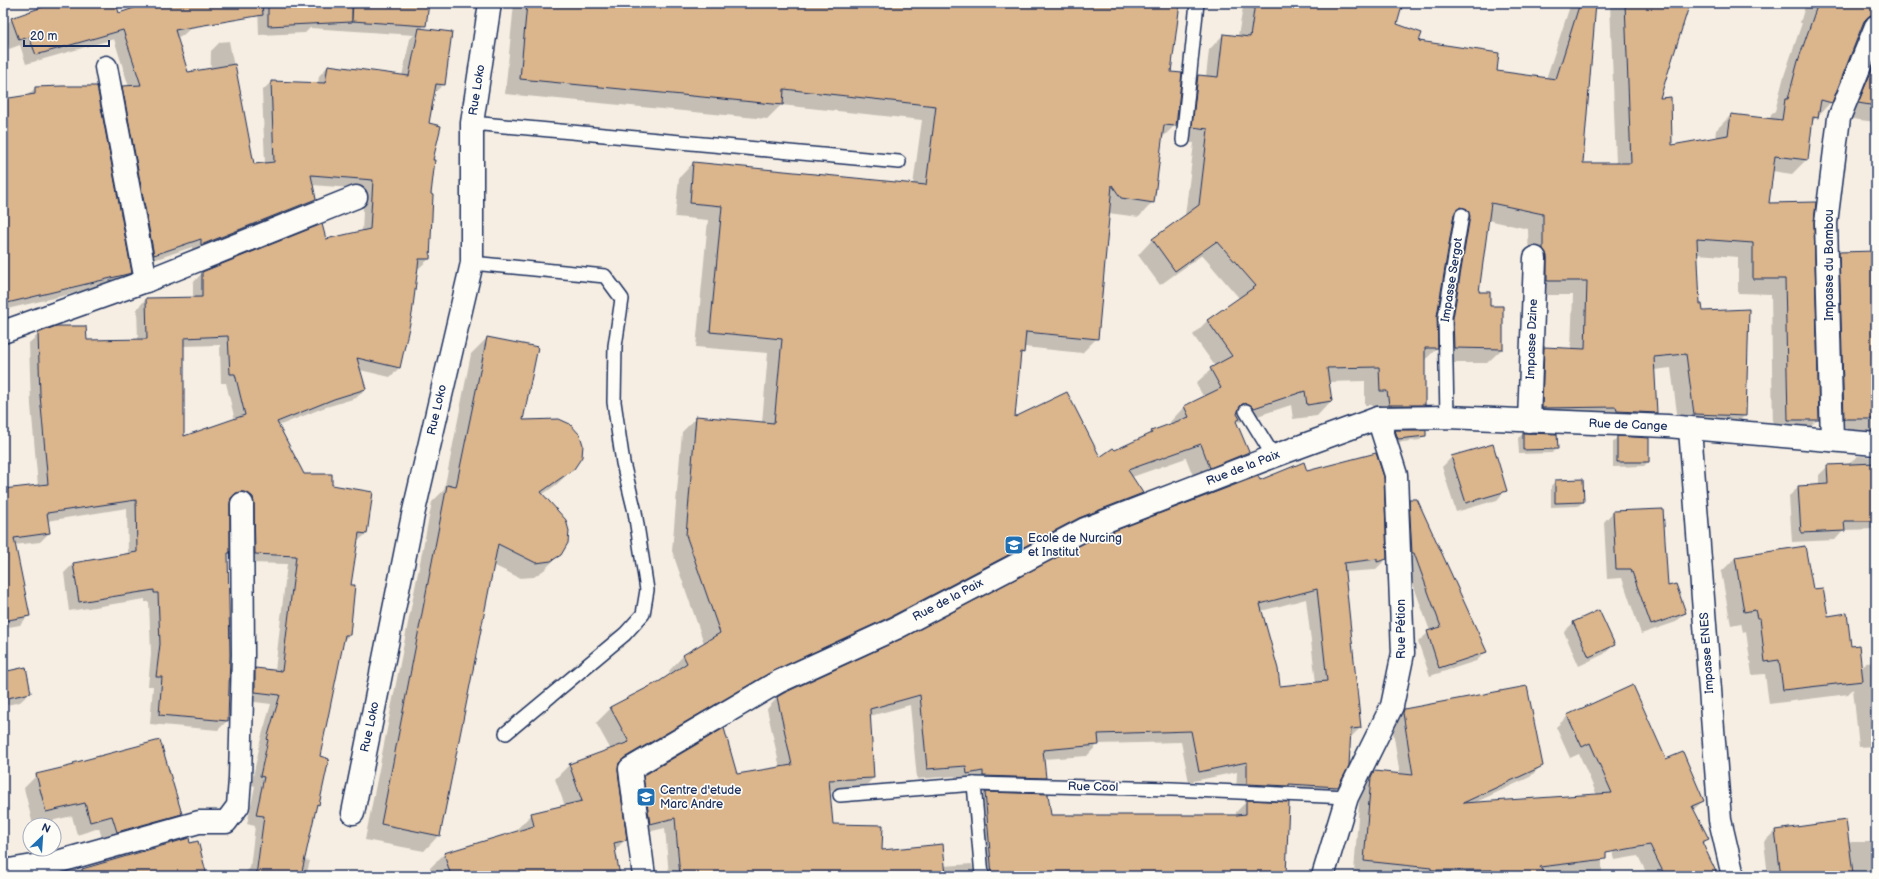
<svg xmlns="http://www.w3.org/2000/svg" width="1879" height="879" font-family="'Balsamiq Sans',sans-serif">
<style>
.shadow{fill:#0003;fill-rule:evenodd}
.building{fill:#dbb58c;stroke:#1b2f5e;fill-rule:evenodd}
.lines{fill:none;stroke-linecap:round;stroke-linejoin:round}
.lane-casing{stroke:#1b2f5e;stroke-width:16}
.street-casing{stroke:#1b2f5e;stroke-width:25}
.lane{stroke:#fdfcf7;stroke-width:13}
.street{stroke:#fdfcf7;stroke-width:22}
.labels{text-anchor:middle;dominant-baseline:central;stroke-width:3.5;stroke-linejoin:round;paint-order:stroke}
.street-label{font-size:12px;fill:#1b2f5e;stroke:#fdfcf7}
.poi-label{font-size:12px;fill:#1b2f5e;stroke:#fdfcf7;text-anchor:start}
</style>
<rect width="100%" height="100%" fill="#f6eee2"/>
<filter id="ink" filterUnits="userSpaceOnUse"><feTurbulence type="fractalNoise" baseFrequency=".025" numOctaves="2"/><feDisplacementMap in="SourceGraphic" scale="8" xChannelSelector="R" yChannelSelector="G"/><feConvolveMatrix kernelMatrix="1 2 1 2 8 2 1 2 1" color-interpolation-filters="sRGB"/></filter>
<g filter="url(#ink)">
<g class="shadow">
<path d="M58,3h57l3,11 31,-11h36l7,24 -10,9 -6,1 11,36 23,19 1,-41 9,-9 9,-1 24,124 12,-1 -3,-73 9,-9 47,2 1,-8 9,-10 74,10 8,-37 4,-4 -104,-7 -5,5 -46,2 -1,-32h170l-3,22 -4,4 23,55 -10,9 -6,31 4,37 -3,34v64l-10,9h-2l-18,100 -9,9 -30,-7 5,19 -9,9 -33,10 -45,18 25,49 28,10 35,49 -10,9 -6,43 -1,49 -6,6 -22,100 2,1 -5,15v47l-3,4 -11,52 6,1 -4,15h-64l8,-8 5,-42 -8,-2 8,-38 -4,-1 8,-36h-1l13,-45 -25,-3v-23l10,-9 19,2 12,-107 -41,-1 -14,-63 -3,1v52l-2,2v166l-9,9 -68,-6 3,-38h-5l3,-32 -2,-52h-4v-3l-76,12 -5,-38 9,-9 55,-9 -1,-47 -80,13 2,12 -9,9 -26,3 15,70 -9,10 -17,3v-138l35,-4 -7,-81 -2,-62 10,-9 47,7 52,-1 -1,-31 9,-10 47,-1v-15l9,-10 123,-33 37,-8 2,-43 -52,-4 3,14 -9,9 -114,46v-7l-47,16 -32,-167 10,-9h6l-15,-48 -88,25 -6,-19 -11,4 -6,-19v-3l9,-8zM220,345l1,38h5l9,37 -52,17v-91z"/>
<path d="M514,3h665l-9,70 5,52 -14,14 -8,63 -14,15 -31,-4 -11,125 -15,15 -58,-6 -1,5 -3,4 -6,63 85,40 49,-24 4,-3 19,-7 -1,-3 14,-15 20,-9 -8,-15 19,-17 -22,-31 15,-15 32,-21 -38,-44 -42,30 -22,-30 14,-15 33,-24 9,-73 -16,-1 5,-51 15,-15 8,1 3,-27 14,-15 15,1 5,-29 4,-4h155l-6,21 22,18 78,30 50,7 25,-76h24l-13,161h34l-6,-161h79l-30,96 12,48 44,-8 1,-9 15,-15 39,5 1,-6 4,-3 9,-35 18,-53h-2l6,-20h70v138l-1,-19 -30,-4 20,-89 -4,-1 -30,74 -20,21 -4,36 -15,15 -20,-3 -4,33 44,19 6,196 -15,15h-30l-2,-140 -33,-1v-36l-41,-3 2,51 46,110 -15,15 -51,-2 -8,-60 -17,2 2,43 -14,14 -114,-4 2,-61 15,-14 26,1 2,-54h-41l-3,-31 -1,-35 -40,-9 -10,73 11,14 13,42 -15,14h-48v-30l17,-102 -4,-9 -16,94 1,32 -13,13v43l-14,15 -36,1 -2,-15h-7v-24l-37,1 3,19 -14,15 -24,3 -2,-14 -52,17 -2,-2 -1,2 12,30 -15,15 -38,14 -9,-23 -54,19 10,16 -14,14 -372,179 -139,81 9,72 -12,12 5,25h-187l-2,-8 15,-15 73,-21 -1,-3 15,-15 33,-8 -10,-27 15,-15 41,-14 -15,-27 15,-15 60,-33 -2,-4 14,-15 21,-13 -32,-92 10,-119 15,-15 65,6 6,-70 -72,-6 12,-127 -33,-3 4,-39 14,-15 220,22 9,-65 -141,-15 -14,14 -262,-25z"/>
<path d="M35,88l96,184 -10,10 -118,28v-210l23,-3z"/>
<path d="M1876,226v219l-29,-6v-11h-12l-4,-166 9,-9 35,-1z"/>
<path d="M487,338l35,84 52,46 -17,16 -15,11 18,59 -16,16 -10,7 -14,1 -27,-13 -54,270 -15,16 -59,-11 67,-338 12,-12 27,-136z"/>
<path d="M1395,431h30v4l-5,5 -27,3 -2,-7z"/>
<path d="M1523,434l33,15 -4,4 -33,1 -1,-16z"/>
<path d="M1617,437l31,25 -4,4 -31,1v-25z"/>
<path d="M1857,456l19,1v72l-32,1 -9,10 -43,2 -3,-46 10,-9 20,-2v-10l9,-9 20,-1z"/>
<path d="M1452,457l54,33 -9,10 -41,12 -14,-45z"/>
<path d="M1307,472l79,87 -11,11 -31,2 16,156 -10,10 -13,49 -11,11 -90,-3 1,-23 -48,10 -8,-40 -83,2 -11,12 -44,3 2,18 -10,11 -79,-4 -1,-8 -38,3 -7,-74 -40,11 3,62 -10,11 -34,1 3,35 49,26 63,15 28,-2 2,12h-305l-4,-48 -26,6 -6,-47 11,-11 92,-1 44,-7 -13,-59 10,-11 482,-217zM1306,599l10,84 -37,4 -18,-76z"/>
<path d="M1555,481l28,21 -5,4 -27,1v-21z"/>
<path d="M1410,500l76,152 -10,9 -46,15 -12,-34 12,-11 -25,-69 -5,-53z"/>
<path d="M1613,512l72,101 -9,9 -35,12 -19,-56 -15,1 -3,-57z"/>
<path d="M1735,558l77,33 15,26 23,31 11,21 5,-6 10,-1v84l-17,1 -6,-58 -5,5 -79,10 -4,-30 -13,1 -6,-44 -3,1 -2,-9 -10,2 -10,-53z"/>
<path d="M1574,622l40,23 -10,9 -25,12 -15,-34z"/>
<path d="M3,673l27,20 -10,9 -17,4z"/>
<path d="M1405,710l137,55 -12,12 -56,26 123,-8 -18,-41 -9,4 -14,-31 12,-11 98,44 37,41 -10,9 14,29 -5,6 15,31h-69l-10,-20 -23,4 -13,-54v70h-208l-40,-4 6,-82 3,-6 11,-12 26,3 -8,-50z"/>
<path d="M74,764l106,50 -13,13 -63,18 -5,-17 -22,7 -5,-19 -39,9 -9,-37 13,-13 35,-9z"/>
<path d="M985,793l65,23h186v-4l11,-11 38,75h-306l-4,-72z"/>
<path d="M1775,831l72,11h29v34h-108l-4,-34z"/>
<path d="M188,839l18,37h-151l6,-1z"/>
</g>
<g class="building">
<path d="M54,3h62l3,10 30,-10h113l1,12 -88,15 13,42 47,-8 19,100 20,-2 -3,-81 54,2 3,-18 81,11 10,-48 33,4 -7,53 -9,-1 -7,39 12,3 -8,34h2l-4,34 2,1 -3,64h-11l-7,55 -12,54 -43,-10 9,31 -32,10 -57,23 27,52h28v11l41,7 -6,42 -8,-1 -8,52h4l-5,50h-5l-25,121 9,3 -10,46 -2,-1 -16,72h-45l8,-60 -8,-1 8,-38 -4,-1 8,-36 -1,-1 13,-44 -25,-3v-24l27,3 14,-115 -41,-2 -1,-50 -1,-7 -5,-4 -6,-1 -6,1 -5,5 -1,6v49h-2l2,102 -2,66 -69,-6 3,-38h-6l4,-33 -2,-51h-4v-3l-75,12 -6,-39 64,-11 -1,-52 -89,13 3,20 -36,5 16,78 -27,5v-132l45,-5 -8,-89 -2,-62 18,-7h30l1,14 60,-1 -1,-41 56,-1v-25l120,-48 4,15 44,-10 3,-49 -62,-5 5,24 -115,46v-6l-47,16 -32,-169 19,-1 -18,-55 -87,25 -7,-18 -10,3 -8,-22zM228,336l2,38h5l10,41 -61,21v-98z"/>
<path d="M268,3h84v19l-84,4z"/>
<path d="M353,3h76l-3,23 -74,-5z"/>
<path d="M527,3h653l-9,69 11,1 -6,53 -12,-1 -10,78 -33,-5 -9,-13 -14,154 -72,-7 -2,21 -3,-1 -6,65 52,-25 33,65 13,-9 2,2 37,-17 -1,-2 38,-14 -5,-11 37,-18 -11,-20 22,-12 -25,-36 49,-34 -39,-45 -42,30 -23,-32 47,-34 9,-76 -16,-2 6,-52 20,2 5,-43 27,3 5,-34h148l-6,21 25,9 -3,8 80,12 -2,18 59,8 24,-76h16l-13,160h48l-6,-160h65l-30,95 11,-1 1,48 56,-10 3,-21 51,6 3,-21h3l10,-38 20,-58h58v11l-7,2 -5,5 -32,82 -11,-3 -3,18 -5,-1 -5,43 -33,-4 -6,47 47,-1 -2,21 5,197h-31l-3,-141h-32v-36l-56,-4 3,65h2l1,7 46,-2 -3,107 -52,-2 -8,-60 -32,3 3,56 -40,-2 -1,-4 -74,1 2,-61 41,2 2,-68h-40v-23l-1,-5 -3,-4v-35l-52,-11 -12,89h11v14h13v43l-49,-1 -1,-30 17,-102 -3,-7 -7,-2 -6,7 -17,102 1,32h-13v57h-36l-2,-14h-7l-1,-24 -52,1 5,33 -25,4 -2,-14 -51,17 -5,-4h-7l-3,4 -2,6 3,5 -4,2 13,31 -39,16 -9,-24 -73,26 15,23 -64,25 -189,99 -117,54 -149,87 -5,5 -1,8 9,69 -13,3 6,33h-169l-7,-23 90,-27 -3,-13 51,-12 -13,-37 60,-22 -19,-35 50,-26 27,-18 -4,-8 37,-22 -34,-98 10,-119 78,7 8,-84 -72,-7 12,-126 -32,-3 3,-41 233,23 10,-79 -152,-17 -1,16 -263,-26z"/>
<path d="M1876,60v46l-18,-3z"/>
<path d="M62,86h35l35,187 -129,31v-205l32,-5v-7z"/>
<path d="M1876,251v168h-32l-5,-167z"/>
<path d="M487,337l51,10 -15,73 36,-1 11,5 10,11 3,10 -1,12 -8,12 -33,23 25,28 3,11 -1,12 -7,12 -10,6 -15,2 -38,-19 -58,292 -59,-12 66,-339 9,2z"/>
<path d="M1395,430h31v6l-28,3z"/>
<path d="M1523,433l34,1 1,15 -35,1z"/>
<path d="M1617,436l32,2v24h-32z"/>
<path d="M1493,444l14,47 -41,12 -15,-47z"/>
<path d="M1376,453l8,24 3,82 -10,3v-3l-33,4 17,165 -10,1 -2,37 -11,21 -49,-3v2l-42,-2v-22l-48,10 -8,-41 -93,3 1,11 -56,5 3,28 -63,-2v-5l-16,3 -1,-8 -39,3 -7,-74 -50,14 4,69 -45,2 4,44 50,1 -1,25 61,-6 3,32h-266l-5,-58 -25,6 -7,-48 81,-48 13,46 55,-9 -15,-68 7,-4 117,-54 189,-99 168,-64 2,4 44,-18 3,9zM1317,589l10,92 -47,5 -2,-17 -18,-65z"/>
<path d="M1876,463v58h-32l1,10 -44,2 -3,-47 30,-2 -1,-19z"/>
<path d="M1583,479l1,23 -29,1v-23z"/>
<path d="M1409,499h8l70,153 -48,16 -12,-37 14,-4 -27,-74h-2z"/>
<path d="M1663,509l5,77 8,-2 10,29 -35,12 -20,-56h-15l-3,-58z"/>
<path d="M1805,546l8,43 10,-1 5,28 19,-3 4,33 8,-1 4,36 -80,9 -4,-30 -14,2 -5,-44h-3l-2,-8 -11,2 -9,-55z"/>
<path d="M1599,610l16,35 -26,12 -16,-35z"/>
<path d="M26,667l5,26 -28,6v-27z"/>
<path d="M1633,685l33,74 17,-7 21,49 -12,5 17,33 -7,3 16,34h-53l-15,-31 -44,8v6l-66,8 4,7 -22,2h-30v-6h-61v-2l-67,-7 7,-84 3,-6 39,4 -10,-62 1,-4 123,-23 16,80 -80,37 149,-10 -22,-50 -8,4 -15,-32z"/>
<path d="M160,740l22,74 -65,18 -5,-16 -22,6 -5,-19 -39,9 -10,-38 38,-9 -1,-2z"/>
<path d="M985,792l63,2 3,21h186l9,-1v-14l43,2 -3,74h-294z"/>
<path d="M1846,820l7,53 -19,3h-53l-6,-46z"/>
<path d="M189,838l1,5 8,-2 9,35h-124l-1,-7z"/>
</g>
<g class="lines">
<g class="lane-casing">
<g id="lane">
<path d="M472,123l427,39"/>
<path d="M1183,140l14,-137"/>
<path d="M472,263l133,13 17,23 -7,47 -1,56 9,61 12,49 12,78 -4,24 -18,20 -119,99"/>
<path d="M1246,411l28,46"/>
<path d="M1447,417l-2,-100 17,-102"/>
<path d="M974,784l8,92"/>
<path d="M840,795l134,-11 198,5 175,8"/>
</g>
</g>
<g class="street-casing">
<g id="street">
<path d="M106,67l40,214"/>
<path d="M3,332l143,-51 210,-84"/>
<path d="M1529,421l6,-163"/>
<path d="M1690,429l30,391 13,56"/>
<path d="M1832,440l-6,-217 13,-105 37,-92"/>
<path d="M353,813l60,-298 59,-252v-140l18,-120"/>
<path d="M3,871l54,-9 142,-40h27l12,-16 2,-27 3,-124 -1,-151"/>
<path d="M644,876l-14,-107 148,-87 118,-54 189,-99 200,-77 93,-34 69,-1 220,9 209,18"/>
<path d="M1323,876l24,-79 45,-91 11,-53 -7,-178 -18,-57"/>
</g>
</g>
<use href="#lane" class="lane"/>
<use href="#street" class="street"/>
</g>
</g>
<defs>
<g id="school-square" transform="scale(1)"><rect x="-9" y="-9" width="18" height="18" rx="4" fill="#1f6fb2" stroke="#fdfcf7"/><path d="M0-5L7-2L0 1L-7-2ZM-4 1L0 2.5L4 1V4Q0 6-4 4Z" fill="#fff"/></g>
</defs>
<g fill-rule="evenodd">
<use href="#school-square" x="1014" y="545"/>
<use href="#school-square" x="646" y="797"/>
</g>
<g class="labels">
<g class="street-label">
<text transform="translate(477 90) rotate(-81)">Rue Loko</text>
<text transform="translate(1829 265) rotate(-90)">Impasse du Bambou</text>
<text transform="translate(1452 280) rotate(-81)">Impasse Sergot</text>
<text transform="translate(1532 339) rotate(-88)">Impasse Dzine</text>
<text transform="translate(437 410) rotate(-77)">Rue Loko</text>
<text transform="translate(1628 425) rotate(2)">Rue de Cange</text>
<text transform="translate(1243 468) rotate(-21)">Rue de la Paix</text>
<text transform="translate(948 600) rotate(-28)">Rue de la Paix</text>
<text transform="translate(1401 629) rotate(-90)">Rue Pétion</text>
<text transform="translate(1707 653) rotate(-94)">Impasse ENES</text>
<text transform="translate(370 727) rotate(-78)">Rue Loko</text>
<text transform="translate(1093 787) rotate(1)">Rue Cool</text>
</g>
<g class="poi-label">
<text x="1028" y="538">Ecole de Nurcing<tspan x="1028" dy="14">et Institut</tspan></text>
<text x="660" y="790">Centre d'etude<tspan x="660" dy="14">Marc Andre</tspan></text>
</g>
</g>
<rect width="1879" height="879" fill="none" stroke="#fdfcf7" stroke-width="16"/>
<rect x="8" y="8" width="1863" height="863" fill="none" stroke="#1b2f5e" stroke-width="1.5" filter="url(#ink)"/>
<g transform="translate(42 837) rotate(25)"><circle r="19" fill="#fdfcf7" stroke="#a3aaba"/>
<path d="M0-3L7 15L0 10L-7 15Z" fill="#1f6fb2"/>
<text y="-6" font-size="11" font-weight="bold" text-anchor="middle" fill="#1b2f5e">N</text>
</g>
<path d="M24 40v6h85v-6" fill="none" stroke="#1b2f5e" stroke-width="2"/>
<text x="30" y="40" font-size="12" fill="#1b2f5e" stroke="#fdfcf7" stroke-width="3" paint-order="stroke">20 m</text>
</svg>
